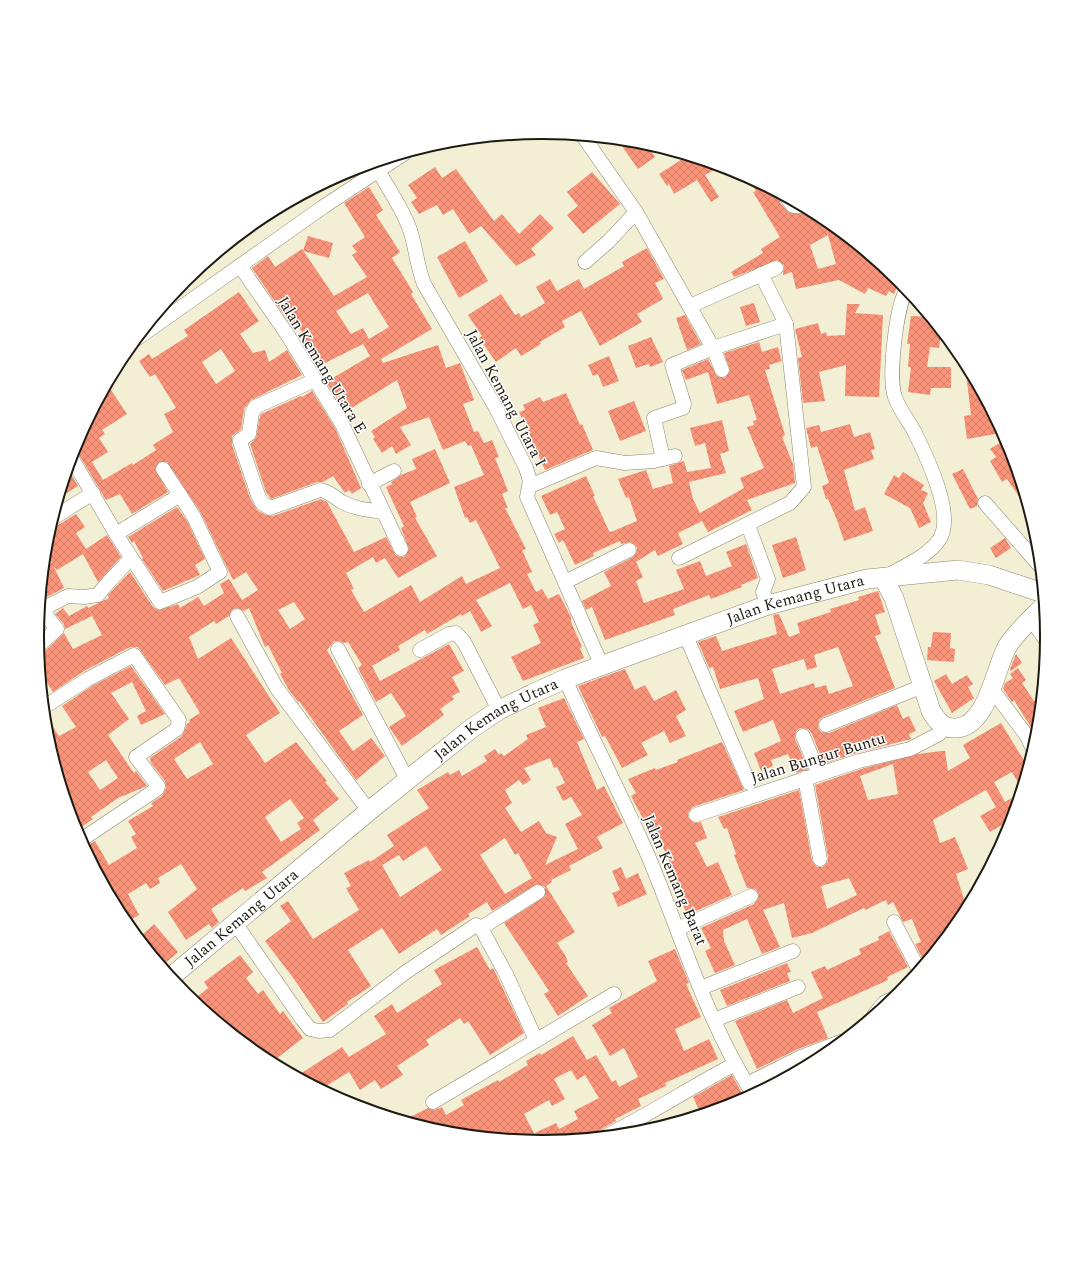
<svg xmlns="http://www.w3.org/2000/svg" width="1084" height="1274" font-family="Spectral,serif">
<style>
.building{fill:url(#building-cross-hatch);fill-rule:evenodd}
.lines{fill:none;stroke-linecap:round;stroke-linejoin:round}
.street-casing{stroke:#89846c;stroke-width:15}
.secondary-casing{stroke:#89846c;stroke-width:20}
.street{stroke:#fff;stroke-width:14}
.secondary{stroke:#fff;stroke-width:19}
.labels{text-anchor:middle;dominant-baseline:central;stroke-width:3;stroke-linejoin:round;paint-order:stroke}
.street-label{font-size:16px;fill:#1d1b11;stroke:#fff}
.rim{fill:none;stroke:#1d1b11;stroke-width:2}
</style>
<defs>
<pattern id="building-cross-hatch" width="8" height="8" patternUnits="userSpaceOnUse"><rect width="8" height="8" fill="#f9937a"/><path d="M0 0l8 8M0 8l8-8" fill="none" stroke="#d57e68"/></pattern>
</defs>
<rect width="100%" height="100%" fill="#f3efd4"/>
<g class="building">
<path d="M617,139l29,4 9,14 -17,12z"/>
<path d="M687,156l34,10 -16,9 14,22 -8,5 -14,-22 -23,14 -5,-10 -2,2 -8,-12z"/>
<path d="M435,167l7,11 14,-9 38,52 8,-7 17,20 21,-20 14,14 -23,21 5,6 -20,11 -35,-40 -12,8 -16,-25 -10,6 -6,-10 -18,9 -8,-12 6,-4 -9,-13z"/>
<path d="M592,172l28,32 -37,30 -16,-19 11,-9 -11,-14z"/>
<path d="M747,177l33,17v9l9,10 12,1 8,-4 14,7 72,60 -2,5 5,2 -4,10 -5,-3 -3,5 -18,-8 -3,6 -26,-14 -43,9 -4,-17 -9,3 1,-10 -7,-5 -43,17 -3,-5 32,-19 -2,-4 19,-12 -27,-45 3,-1zM828,235l8,29 -18,5 -8,-24z"/>
<path d="M369,187l14,23 -7,5 24,37 -8,6 21,34 -2,2 21,35 -51,30 2,4 55,-18 8,23 14,-5 14,37 -11,4 11,28 4,-1 6,12 8,-3 7,17 -4,1 13,33 -6,3 6,14h-3l21,41 -4,1 10,22 -5,2 9,18 6,-3 6,10 11,-5 12,23v5l11,25 -2,1 4,10 -61,23 -12,-24 30,-14 -8,-18 6,-3 -8,-17 -8,4 -13,-26 -34,17 16,26 -11,6 -11,-21 -8,5 -1,-2 -34,20 -2,-4 -27,16 2,4 -28,16 8,15 69,-37 15,27 -12,6 8,15 -8,4 2,3 -14,10 4,6 -42,31 -13,-19 17,-11 -15,-23 -15,9 -18,-34 4,-3 -14,-23 -4,1 -5,-2h-5l-7,9 36,65 -24,16 14,20 18,-13 14,18 -29,24 -57,-79 -1,1 -9,-12 -9,-16 2,-1 -14,-28 -3,2 -16,-39 -5,3 -6,-3 -5,1 -4,7 -13,8 -2,-3 -25,16 9,22 33,-21 49,75 -34,22 19,28 31,-21 31,39 -2,1 14,17 -26,21 7,10 -58,42 5,6 -22,13 -2,-3 -32,21 8,13 -7,6 -3,-4 -23,16 -18,-28 29,-23 -16,-25 -23,14 2,5 -10,6 -4,-6 -18,11 11,21 -13,8 -41,-76 10,-6 14,24 28,-17 -6,-11 5,-3 -8,-13 25,-15 -2,-3 11,-7 4,-8 -1,-7 -14,-18 -1,-5 32,-22 5,-12 3,-2 -1,-2 11,-7 -21,-35 -14,7 -27,-38h-8l-46,24 -31,21 -12,-19 -2,-19 5,-2 20,-19 9,16 29,-14 -14,-27 21,-10 -1,-3 22,-23 23,35 6,3 19,-6 2,4 18,-11 6,9 20,-13 -4,-9 9,-5 13,21 16,-10 -12,-18 -13,8 -32,-67 -34,-51h-8l-4,7 13,23 -36,22 -12,-20 -14,6 -28,-47 -4,-4 33,-65 20,30 -25,16 3,4 -6,4 9,14 -16,10 11,18 29,-17 1,2 23,-15 -3,-5 20,-13 -9,-18 12,-6 -21,-34 -5,3 -11,-16 10,-7 3,5 36,-23 -4,-6 55,-38 20,29 -19,13 13,19 12,-3 4,12 18,-12 15,25 -51,25 -7,9 -3,20 -9,7v9l18,53 7,12 9,5 7,1 48,-17 6,3 27,50 32,-15 10,19 8,1 5,-8 -8,-21 3,-2 -18,-39 6,-3 -1,-2 10,-7 15,-6 -4,-10 23,-10 15,34 -40,19 7,15 -2,1 22,38 -39,22 -13,-20 -9,5 -3,-6 -27,16 8,16 -3,1 13,22 47,-27 9,17 42,-26 4,8 34,-16 -24,-48 -6,3 -3,-6 -2,1 -11,-31 30,-12 -13,-30 -3,1 -3,-5 -22,9 -14,-33 -29,10 11,18 -15,9 -4,-8 -10,7 -9,-14 2,-2 -4,-6 36,-23 -10,-28 -52,32 -19,-30 44,-26 -7,-12 -46,23 -16,-26 5,-3 -11,-17 -5,3 -38,-56 16,-12 7,11 27,-18 32,47 33,-19 -15,-22 5,-3 -5,-6 13,-9 -21,-34zM368,293l21,34 -20,12 -6,-11 -12,6 -15,-23zM221,349l14,22 -19,13 -14,-22zM294,602l11,17 -15,10 -12,-19zM200,742l13,22 -26,15 -13,-20zM290,799l14,19 -7,5 4,6 -20,13 -16,-25z"/>
<path d="M308,236l25,7 -4,15 -26,-7z"/>
<path d="M465,241l23,40 -29,17 -22,-41z"/>
<path d="M647,248l17,31 -9,4 8,16 -26,15 5,8 -42,24 -19,-35 -19,10 3,6 -25,15 1,2 -20,12 -5,-8 -20,14 -17,-24 3,-2 -14,-21 33,-21 14,21 4,-2 2,4 24,-14 -9,-16 14,-8 7,12 22,-12 5,10 40,-23 -2,-4z"/>
<path d="M754,303l6,19 -14,4 -6,-19z"/>
<path d="M847,304h13l-5,9 28,2 -4,82 -34,-1 1,-31 -27,7 6,29 -22,2 -5,-45 4,-1 -7,-28 23,-6 3,11 5,-2 1,4 18,-1z"/>
<path d="M685,315l16,29 -14,6 -11,-32z"/>
<path d="M911,316l19,1 11,14 -2,17 -9,-1 -3,20h24v21h-20l-1,7 -22,-3 3,-25h-3l2,-23h-3z"/>
<path d="M651,337l12,25 -13,5 -1,-3 -13,4 -8,-22z"/>
<path d="M759,342l3,10 16,-5 3,12 1,2 -13,4 1,4 -5,1 20,65 -3,2 11,27 2,19 -48,17 5,10 -44,22 -6,-11 -24,12 5,11 -25,12 -3,-6 -19,12 7,15 -7,4 8,22 40,-14 -8,-19 24,-9 6,15 26,-10 -6,-14 20,-8 12,34 -17,7 1,2 -31,12 -2,-4 -36,14 2,6 -70,25 -13,-33 -6,3 -4,-9 29,-15 -7,-14 29,-15 4,-6v-4l-7,-5 -9,2 -1,-3 -27,12 1,3 -19,9 -12,-25 -4,3 -5,-9 11,-5 -8,-17 -7,3 -9,-19 45,-20 9,20h-2l16,35 2,1 26,-11 -8,-24 -3,1 -8,-19 28,-9 7,19 20,-6 -4,-17 15,-5 3,11 24,-4 -6,-25 -10,3 -5,-18 32,-8 7,31 -9,3 6,19 -37,9 4,17 7,14 44,-25 -4,-10 24,-10 -17,-41 7,-2 -1,-4 4,-1 -8,-25 -32,9 -9,-32 -22,8 -4,-10 26,-11 9,17 8,2 5,-7 -6,-18z"/>
<path d="M609,356l10,25 -16,6 -5,-13 -5,2 -5,-11z"/>
<path d="M965,364l35,63 1,6 -34,6 -3,-23 7,-1z"/>
<path d="M312,391l23,37 26,60 -9,6 -3,-4 -4,3 -12,-17 -10,6h-6l-46,17 -5,-7 -16,-48 6,-6 4,-22 1,-2 40,-18 1,1z"/>
<path d="M566,393l14,32 2,-1 11,26 -48,20 -26,-58 6,-2 -2,-5 17,-8 3,5z"/>
<path d="M634,401l12,30 -26,10 -12,-30z"/>
<path d="M850,424l4,13 16,-5 5,17 -4,1 3,9 -30,11 11,41 10,-4 8,24 -29,10 -7,-21 -9,-21h-2l-4,-13 7,-3 -12,-37 -6,2 -5,-20 13,-3 2,7z"/>
<path d="M1006,439l21,65 -2,1 -18,-26 -5,3 -12,-21 6,-4 -6,-8z"/>
<path d="M68,469l10,17 -18,11 3,5 -6,4z"/>
<path d="M963,469l15,30 -1,7 -7,3 -18,-35z"/>
<path d="M903,472l21,13 -3,5 7,3 -5,10 8,19 -12,6 -9,-20 -26,-14 10,-19 5,3z"/>
<path d="M177,507l10,14 18,38 -10,6 5,10 -37,16 -21,-32 1,-1 -9,-17 -2,2 -4,-6z"/>
<path d="M76,514l9,13 -9,6 10,16 21,-14 14,22 -23,25 -15,-28 -26,16 -4,-5 11,23 -21,11 -1,-9 6,-3 -5,-9 1,-10 8,-5 -7,-10 6,-27 7,-1z"/>
<path d="M796,537l10,33 -23,8 -11,-33z"/>
<path d="M1005,538l6,10 -15,10 -6,-10z"/>
<path d="M878,591l7,21 -10,3 6,19 -6,2 20,52 -72,29 -4,3 -1,8 3,4 8,1 68,-28 6,14 6,-3 7,15 -7,3 2,5 -55,14 -32,11 -13,-32 -3,-3 -8,-1 -4,3 -1,8 13,30 -11,4 -9,-19 -17,6 2,6 -12,5 -7,-18 27,-12 -8,-21 -30,12 -9,-21 30,-12 -6,-21 -38,11 -7,-22 -4,1 -11,-26 18,-6 6,15 55,-17 -4,-19 6,-1 10,23 11,-4 -3,-10 34,-11 -1,-3 29,-9 -1,-3zM838,647l15,39 -24,8 -3,-9 -11,3 -1,-5 -34,11 -8,-25 32,-10 3,11 10,-3 -3,-12z"/>
<path d="M87,606l5,10 -27,13 -1,-5 -9,-10 8,-6 6,8z"/>
<path d="M933,632l18,1 -1,15 5,1 -1,13 -27,-2 1,-13h3z"/>
<path d="M1016,654l6,9 -11,8 -1,-2z"/>
<path d="M131,666l34,48 -24,11 -4,-9 9,-5 -14,-29 -21,11 18,26 -21,16 26,38 2,-2 11,15 -29,12 -27,19 2,2 -13,9 -9,-14 -9,-28 4,-3 -9,-14 -10,-34 -2,-20 14,21 17,-9 -14,-21 30,-20zM106,760l12,18 -18,12 -12,-18z"/>
<path d="M1018,668l8,12 -4,3 12,18 7,-4 -4,40 -23,-37 -2,2 -9,-13 2,-6 8,-5 -3,-4z"/>
<path d="M625,669l10,21 10,-5 9,16 22,-11 10,20 -10,6 10,20 -16,7 -6,-12 -23,12 7,12 -26,13 -17,-32 -3,1 -24,-51z"/>
<path d="M946,674l6,10 15,-9 6,9 -5,3 6,11 -22,15 -18,-32z"/>
<path d="M564,698l20,41 -7,3 20,48 7,-4 19,37 -26,14 6,11 -34,18 2,4 -20,10 1,2 -6,4 29,46 -18,11 8,12 3,7 -2,1 22,33 -30,20 -14,-22 5,-3 -45,-68 41,-27v-9l-8,-3 -45,27 -5,-9 -19,12 2,2 -29,19 -4,-6 -38,25 -17,-26 -34,22 23,36 -24,16 1,2 -25,18 -29,-43 -29,-38 26,-20 -11,-15 8,-5 25,38 46,-29 -13,-22 5,-2 -7,-13 25,-13 1,2 24,-16 -7,-11 42,-27 -12,-18 31,-18 2,3 9,-5 3,6 25,-15 -3,-5 11,-7 4,6 2,-2 3,3 24,-17 -2,-4 20,-8 -8,-19zM550,758l4,10 3,-1 8,16 -9,4 7,14 8,-4 11,18 -17,9 13,25 -33,16 12,-28 -11,-4 -7,-12 -18,11 -16,-24 7,-5 -7,-13 14,-10 4,5 8,-5 -7,-12zM505,838l10,17 3,-2 14,25 -27,16 -25,-39zM426,846l16,24 -42,27 -18,-32 17,-10 4,6z"/>
<path d="M1001,723l27,44 -7,21 -9,-16 -18,10 11,20 15,-9 -8,26 -22,13 -10,-16 16,-9 -10,-17 -53,30 7,23 15,-6 13,32 -12,5 11,35 -5,9 -37,45 -10,-19 6,-2 -9,-23 -9,3 -10,-20 -5,3 -2,-5 -21,10 -1,-2 -52,25 -20,5 -8,-35 -21,7 17,37 -18,7 -15,-35 -24,11 1,11 11,24 -20,8 -10,-22 6,-3 -10,-20 53,-24 5,-8 -3,-7 -9,-1 -13,-33 2,-1 -9,-26 -3,1 -6,-12 81,-27 13,71 5,6h5l6,-5v-5l-13,-72 46,-16 57,-15 23,-3h4l3,20 22,-13 -7,-13zM893,764l5,30 -30,6 -8,-24zM849,878l8,17 -30,14 -6,-23z"/>
<path d="M722,742l22,48 -51,17 -5,6v4l6,6 7,-1 6,16 -12,5 12,24 11,-5 14,33 -45,20 -16,-42 3,-2 -19,-41 -5,2 -19,-36 5,-3 -8,-14 27,-11 1,2 22,-8 -1,-2z"/>
<path d="M621,867l5,12 12,-6 9,21 -29,13 -6,-14 8,-3 -8,-19z"/>
<path d="M154,924l24,28 -16,14 -23,-28z"/>
<path d="M889,931l19,36 -21,10 1,3 -71,32 11,26 -30,11 -41,20 -22,-48 52,-21 6,13 30,-15 -12,-26 14,-6 2,4 34,-16 -2,-5 20,-9 -1,-3z"/>
<path d="M477,947l13,23 3,-2 5,10 26,55 -34,22 -22,-34 -4,3 -4,-6 -34,22 3,5 -32,21 6,9 -22,14 -6,-9 -15,10 -11,-18 -28,17 -24,-13 45,-29 7,10 37,-23 -12,-18 18,-12 5,9 45,-29 -8,-14z"/>
<path d="M675,949l14,34 -3,1 15,33 -26,12 9,22 25,-12 9,20 -53,24 1,3 -28,13 3,7 -26,13 1,2 -29,16 -2,-4 -12,6 -31,3h-3l-4,-9 21,-10 3,6 19,-10 -4,-8 25,-13 -14,-23 -8,5 -6,-10 -17,9 11,20 -13,7 -3,-6 -25,14 12,23 -7,4 -86,-9 -39,-12 24,-12 6,2 8,-3 4,8 18,-10 -3,-5 37,-20 1,2 29,-17 -2,-4 14,-8 1,2 32,-19 14,24 9,-5 16,27 4,-2 3,7 19,-10 -14,-29 -14,8 -18,-31 20,-12 -3,-5 48,-27 -9,-20z"/>
<path d="M240,955l13,17 -7,6 12,16 5,-4 17,24 3,-3 20,27 -31,24 -11,-5 -68,-57 15,-12 -4,-6z"/>
<path d="M787,963l4,9 -4,1 3,8 -63,25 -7,-16z"/>
<path d="M732,1075l10,18 1,6 -8,5 -34,10 -8,-17z"/>
</g>
<g class="lines">
<g class="street-casing">
<g id="street">
<path d="M583,136l53,76 77,136 73,-24"/>
<path d="M378,170c11,20 25,39 32,60 6,18 7,36 14,54l72,124 30,60 4,13 -3,16 75,169"/>
<path d="M787,198l6,8h8"/>
<path d="M585,262l24,-21 27,-29"/>
<path d="M240,266l47,68 55,90 59,125"/>
<path d="M690,306l86,-38"/>
<path d="M135,340l188,-133 82,-54"/>
<path d="M315,380l-60,27 -3,6 -3,21 -9,6v2l18,53 4,8 8,5 50,-18c9,1 15,8 22,12 13,7 27,8 41,10"/>
<path d="M71,457l45,77 44,68 37,-15 23,-15 -26,-55 -14,-22"/>
<path d="M663,459l-9,-41 29,-10 1,-4 -12,-39 41,-17 9,22"/>
<path d="M369,484l25,-13"/>
<path d="M530,486l66,-28 29,5 29,-2 21,-5"/>
<path d="M985,503l55,63"/>
<path d="M53,518l40,-25"/>
<path d="M748,525l20,54 -5,13 5,13"/>
<path d="M116,534l64,-39 -17,-26"/>
<path d="M679,558l111,-55 14,-16 -18,-163 -25,-50"/>
<path d="M889,575c17,-10 39,-19 50,-35 17,-24 -13,-85 -25,-109 -6,-11 -15,-22 -19,-34 -7,-19 1,-91 12,-108"/>
<path d="M565,582l64,-32"/>
<path d="M237,616l39,71 93,124"/>
<path d="M1031,619l16,23"/>
<path d="M686,636l63,147"/>
<path d="M38,646l19,-17 -10,-12 -1,-10 22,-11 16,1 14,-2c10,-14 22,-24 33,-37"/>
<path d="M338,649l70,132"/>
<path d="M420,650l29,-16 7,-1 8,9 35,68"/>
<path d="M565,679c27,60 58,119 84,179 33,79 58,164 104,236"/>
<path d="M991,688l36,48 6,13"/>
<path d="M44,707l44,-28 46,-24 45,65 -2,9 -41,28 22,29 -1,3 -76,51"/>
<path d="M826,725l97,-39"/>
<path d="M803,736l16,38"/>
<path d="M805,778l15,81"/>
<path d="M696,815l163,-54 51,-12 29,-15 5,-8"/>
<path d="M894,922l25,48"/>
<path d="M235,923l67,96 8,10 9,2 11,-1 76,-58 70,-47 5,3 25,46 30,66"/>
<path d="M481,928l57,-36"/>
<path d="M677,929l74,-33"/>
<path d="M701,988l92,-37"/>
<path d="M874,1015l10,-12 10,-5"/>
<path d="M714,1020l84,-33"/>
<path d="M747,1084l54,-27 39,-15"/>
<path d="M433,1102l181,-108"/>
<path d="M606,1136c44,-22 85,-49 129,-72"/>
</g>
</g>
<g class="secondary-casing">
<g id="secondary">
<path d="M884,579l10,19 37,113c6,10 12,18 25,17 31,-1 39,-59 51,-81 9,-15 24,-28 37,-41"/>
<path id="s1" d="M171,977l198,-166 103,-83 27,-18 33,-16 33,-15 203,-74 99,-26 91,-9 31,5 54,18"/>
</g>
</g>
<use href="#street" class="street"/>
<use href="#secondary" class="secondary"/>
</g>
<g class="labels">
<g class="street-label">
<text transform="translate(322 365) rotate(59)">Jalan Kemang Utara E</text>
<text transform="translate(506 398) rotate(62)">Jalan Kemang Utara I</text>
<text stroke="none"><textPath href="#s1" startOffset="740">Jalan Kemang Utara</textPath></text>
<text stroke="none"><textPath href="#s1" startOffset="416">Jalan Kemang Utara</textPath></text>
<text transform="translate(818 758) rotate(-17)">Jalan Bungur Buntu</text>
<text transform="translate(675 880) rotate(67)">Jalan Kemang Barat</text>
<text stroke="none"><textPath href="#s1" startOffset="92">Jalan Kemang Utara</textPath></text>
</g>
</g>
<path d="M0 0H1084V1274H0ZM44 637a498 498 0 1 1 996 0a498 498 0 1 1-996 0Z" fill="#fff" fill-rule="evenodd"/>
<path class="rim" d="M44 637a498 498 0 1 1 996 0a498 498 0 1 1-996 0Z"/>
</svg>
